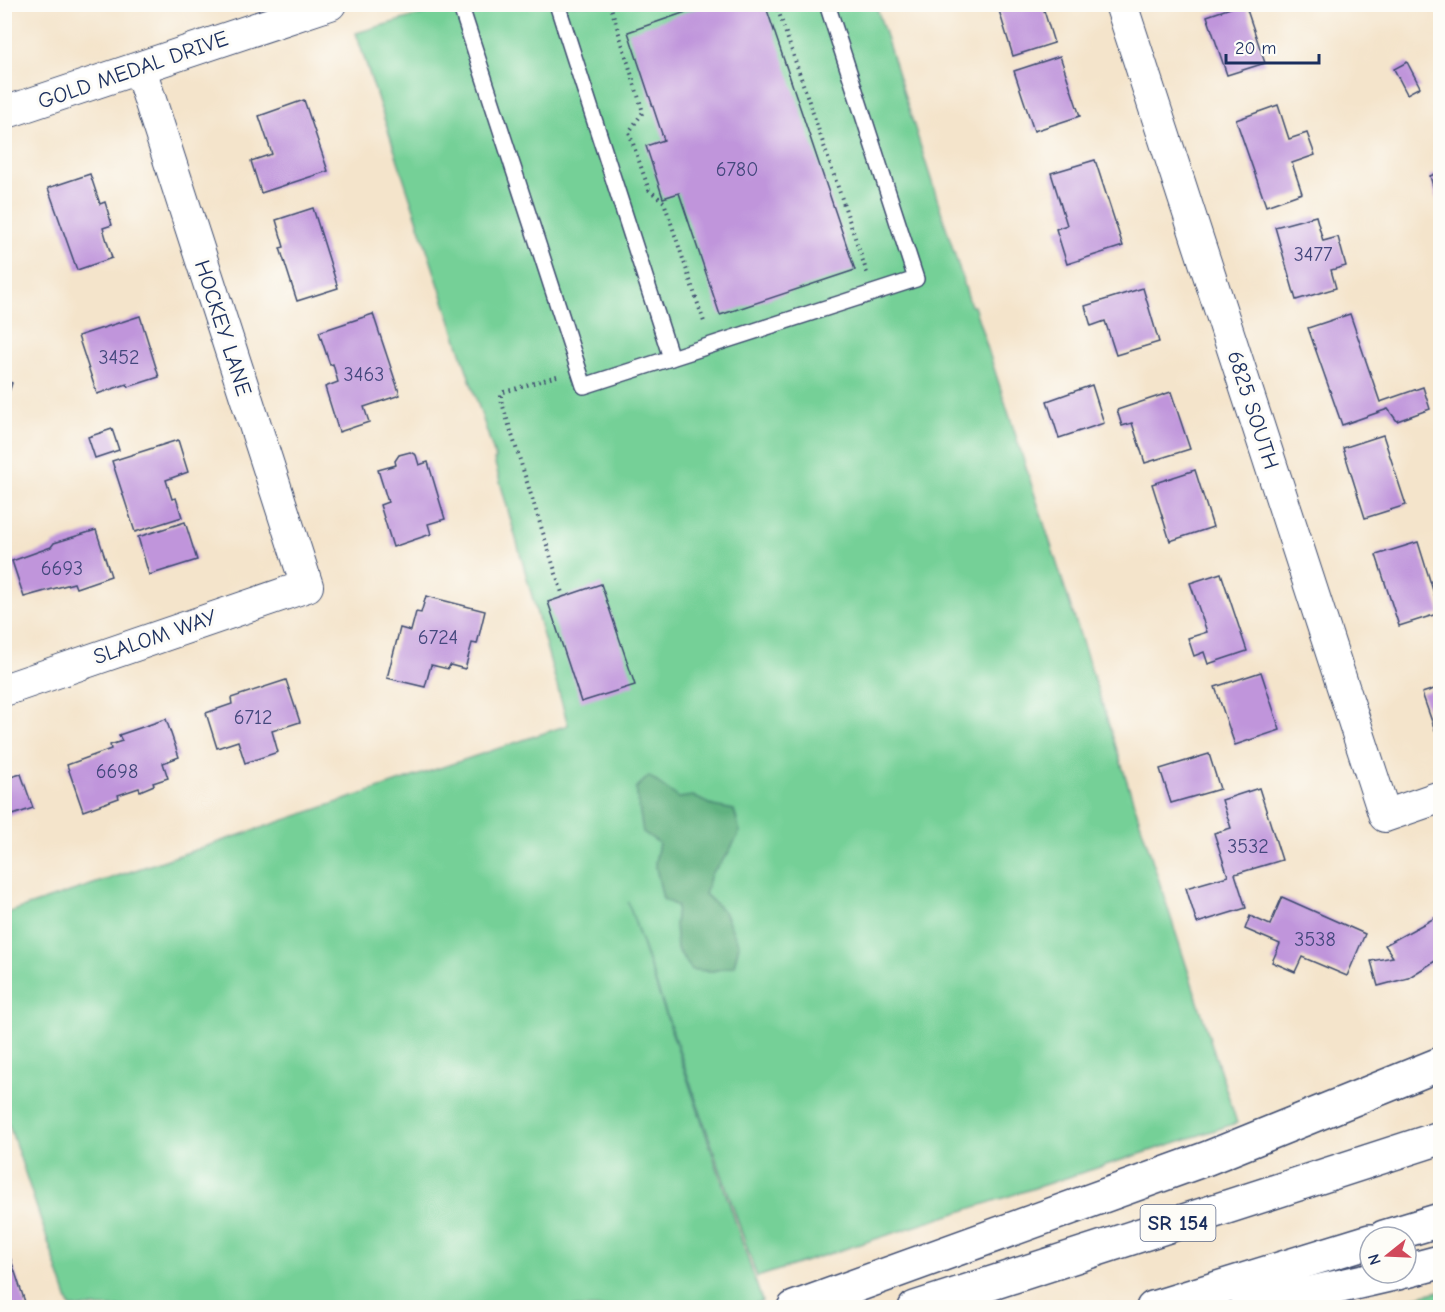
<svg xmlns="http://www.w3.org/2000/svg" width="1445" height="1312" font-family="'Comic Neue',sans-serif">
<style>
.green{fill:#75d097;stroke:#48807a;stroke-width:1.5}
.forest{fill:#60b280;stroke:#3e706f;stroke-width:1.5}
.building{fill:#c095db}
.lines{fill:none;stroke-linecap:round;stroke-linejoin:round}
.lane-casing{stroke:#3c4a6e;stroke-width:18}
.street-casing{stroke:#3c4a6e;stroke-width:34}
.highway-casing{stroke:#3c4a6e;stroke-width:36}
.path{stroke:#3c4a6e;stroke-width:4;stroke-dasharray:1.5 4.5;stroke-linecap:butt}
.lane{stroke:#fff;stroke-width:15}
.street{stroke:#fff;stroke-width:32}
.highway{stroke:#fff;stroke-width:33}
.labels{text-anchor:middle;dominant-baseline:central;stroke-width:6;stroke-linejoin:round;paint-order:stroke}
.number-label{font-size:20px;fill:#44487d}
.shield{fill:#fdfcf7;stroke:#5f6c8c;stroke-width:1.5}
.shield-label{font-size:21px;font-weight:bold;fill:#1b2f5e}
.street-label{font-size:22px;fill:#1b2f5e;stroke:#fdfcf7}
</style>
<rect width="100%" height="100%" fill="#fdfcf7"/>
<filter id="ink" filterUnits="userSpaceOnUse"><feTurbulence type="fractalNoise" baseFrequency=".0167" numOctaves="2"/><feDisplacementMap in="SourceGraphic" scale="12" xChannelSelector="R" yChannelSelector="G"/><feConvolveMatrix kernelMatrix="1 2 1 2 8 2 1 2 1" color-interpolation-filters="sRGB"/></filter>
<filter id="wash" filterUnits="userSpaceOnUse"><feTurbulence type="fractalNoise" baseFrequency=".008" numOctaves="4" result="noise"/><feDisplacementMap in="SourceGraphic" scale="24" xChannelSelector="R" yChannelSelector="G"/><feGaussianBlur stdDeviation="1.35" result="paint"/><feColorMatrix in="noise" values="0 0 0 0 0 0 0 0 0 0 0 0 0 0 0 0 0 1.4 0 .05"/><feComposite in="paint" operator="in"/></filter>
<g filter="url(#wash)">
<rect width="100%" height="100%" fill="#f4e4cb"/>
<g class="green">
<path d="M454,5h422l95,301h3l263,817 -480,154 -129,-375 134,399 -18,7 -674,-1 -65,-194 -1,-199 564,-189 -74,-265 2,-1 -140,-426z"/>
<path d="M1440,1291v16h-67z"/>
</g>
<path class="forest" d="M649,776l30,22 14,-2 20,10 21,4 6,22 -13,23 -16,19 -6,20 19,18 15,33 -5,21 -21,5 -21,-1 -15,-21 -2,-25 2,-18 -14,-7 -8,-36 4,-20 -16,-11 -7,-44z"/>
<g id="blocks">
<g class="building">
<path d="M709,4h56l90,266 -135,45 -41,-122 -16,5 -17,-52 18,-6 -36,-108z"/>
<path d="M997,4h45l12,39 -41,13z"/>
<path d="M1242,4h3l20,59 -38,12 -20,-59z"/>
<path d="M1060,56l20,60 -46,15 -20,-60z"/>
<path d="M1407,62l13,25 -13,7 -13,-25z"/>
<path d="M304,100l24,71 -67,22 -10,-32 21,-7 -13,-38z"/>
<path d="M1278,105l11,34 18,-6 8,22 -23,8 10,30 -36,13 -30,-86z"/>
<path d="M1095,160l28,86 -56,18 -11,-35 11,-4 -16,-52z"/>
<path d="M1440,172v37l-10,-33z"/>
<path d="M90,174l10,30 5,-2 7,23 -9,3 9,30 -35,12 -29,-82z"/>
<path d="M313,208l25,80 -41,13 -17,-53 4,-1 -8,-27z"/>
<path d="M1316,216l7,25 15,-4 8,29 -15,4 5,18 -40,12 -21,-73z"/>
<path d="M1143,288l16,54 -43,13 -11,-34 -14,5 -6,-20z"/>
<path d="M373,314l27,81 -36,12 5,15 -30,10 -14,-45 13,-5 -5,-18 -3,1 -11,-33z"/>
<path d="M1350,314l30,88 43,-15 7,22 -33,12 -9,-12 -46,16 -34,-97z"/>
<path d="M140,316l19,61 -31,10 -1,-3 -30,10 -19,-58z"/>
<path d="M4,380l8,3 -7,22h-1z"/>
<path d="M1092,385l12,38 -45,15 -12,-37z"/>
<path d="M1171,392l19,57 -45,14 -13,-40 -10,3 -5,-16z"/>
<path d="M112,429l7,21 -24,8 -7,-21z"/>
<path d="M1383,435l23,70 -41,13 -22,-70z"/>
<path d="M178,440l10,32 -22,8 6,19 4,-1 6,19 -47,15 -23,-71z"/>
<path d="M410,452l6,3 3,10 9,-3 17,57 -17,5 3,10 -38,13 -13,-42 8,-3 -10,-32 18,-5 -1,-4 4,-6z"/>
<path d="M1195,470l18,57 -43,14 -18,-57z"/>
<path d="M185,522l12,38 -48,15 -11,-38z"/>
<path d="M96,530l15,46 -35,12 -2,-5 -50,14 -12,-36 39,-14 3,-4z"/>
<path d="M1418,542l22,71 -41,13 -23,-71z"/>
<path d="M1221,573l26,78 -39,13 -4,-12 -10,4 -6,-18 19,-6 -17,-49z"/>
<path d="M601,584l34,101 -54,17 -33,-100z"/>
<path d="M426,596l59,15 -8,33 -5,-1 -7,26 -15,-4 -2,4 -17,-4 -6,22 -38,-9 13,-50 11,3 5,-19 5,1z"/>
<path d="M1261,672l19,58 -45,15 -20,-58z"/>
<path d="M286,680l14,42 -28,9 6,21 -33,11 -7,-22 -21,7 -11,-35 26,-9 -1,-6z"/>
<path d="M1440,687v45l-4,1 -14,-40z"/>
<path d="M166,719l13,38 -16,6 5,15 -15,5 1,2 -14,6 -1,-3 -21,7 1,3 -36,13 -16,-46 44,-16 -1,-4 12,-4 -3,-6z"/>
<path d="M1209,754l11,35 -49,14 -11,-34z"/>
<path d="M21,774l12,34 -26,9 1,5 -4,1v-44z"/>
<path d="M1259,788l23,72 -47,14 11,34 -49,15 -11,-35 42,-12 -14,-43 17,-5 -9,-28z"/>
<path d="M1282,897l83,37 -18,42 -45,-19 -7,15 -23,-10 8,-18 -35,-15 5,-13 20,9z"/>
<path d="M1440,915v43l-32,20 -30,8 -7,-25 22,-4 -8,-12z"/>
<path d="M4,1242h1l22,66h-23z"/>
</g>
</g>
</g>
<g filter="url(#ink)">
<use href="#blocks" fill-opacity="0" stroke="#3c4a6e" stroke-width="1.5"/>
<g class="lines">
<g class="lane-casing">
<g id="lane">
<path d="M460,4l124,382 87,-28 -114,-354"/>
<path d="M671,358l245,-79 -89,-275"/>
</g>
</g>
<g class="street-casing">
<g id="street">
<path d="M1121,4l264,812 55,-19"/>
<path d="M4,113l326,-109"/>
<path d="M4,690l303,-104 -167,-517"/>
</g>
</g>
<g class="highway-casing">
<g id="highway">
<path d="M1384,1237l56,-17"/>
<path d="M1406,1271l34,-9"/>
<path d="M794,1308l414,-150 232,-94"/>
<path d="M915,1308l525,-170"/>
<path d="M1153,1308l217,-67"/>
<path d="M1246,1308l152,-35"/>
</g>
</g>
<g class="path">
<path d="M610,4l33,108 -14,20 20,58 15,12 40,120"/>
<path d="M776,4l91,269"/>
<path d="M557,376l-53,16 -3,3v5l62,196"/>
</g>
<use href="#lane" class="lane"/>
<use href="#street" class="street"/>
<use href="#highway" class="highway"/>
</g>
</g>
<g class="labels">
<g class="number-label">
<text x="737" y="169">6780</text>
<text x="1313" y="254">3477</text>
<text x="119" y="357">3452</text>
<text x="364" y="374">3463</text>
<text x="62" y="568">6693</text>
<text x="438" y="637">6724</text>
<text x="253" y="717">6712</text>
<text x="117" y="771">6698</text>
<text x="1248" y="846">3532</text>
<text x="1315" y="939">3538</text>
</g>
<rect class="shield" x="1140.5" y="1205" width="75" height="36" rx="4.5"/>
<g class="shield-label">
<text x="1178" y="1223">SR 154</text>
</g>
<g class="street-label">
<text transform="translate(133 70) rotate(-19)">GOLD MEDAL DRIVE</text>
<text transform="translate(223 328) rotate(72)">HOCKEY LANE</text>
<text transform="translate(1253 410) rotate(72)">6825 SOUTH</text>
<text transform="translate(155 637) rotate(-19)">SLALOM WAY</text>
</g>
</g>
<rect width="1445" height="1312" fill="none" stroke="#fdfcf7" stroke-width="24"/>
<g transform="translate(1388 1255) rotate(252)"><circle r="28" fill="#fdfcf7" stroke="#a3aaba" stroke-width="1.5"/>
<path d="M0-4.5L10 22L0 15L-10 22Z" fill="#d1495b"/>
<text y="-9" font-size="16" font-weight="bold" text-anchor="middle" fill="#1b2f5e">N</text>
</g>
<path d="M1226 54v9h93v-9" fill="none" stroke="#1b2f5e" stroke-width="3"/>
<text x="1235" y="54" font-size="18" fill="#1b2f5e" stroke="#fdfcf7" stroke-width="4.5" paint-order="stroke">20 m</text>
</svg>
